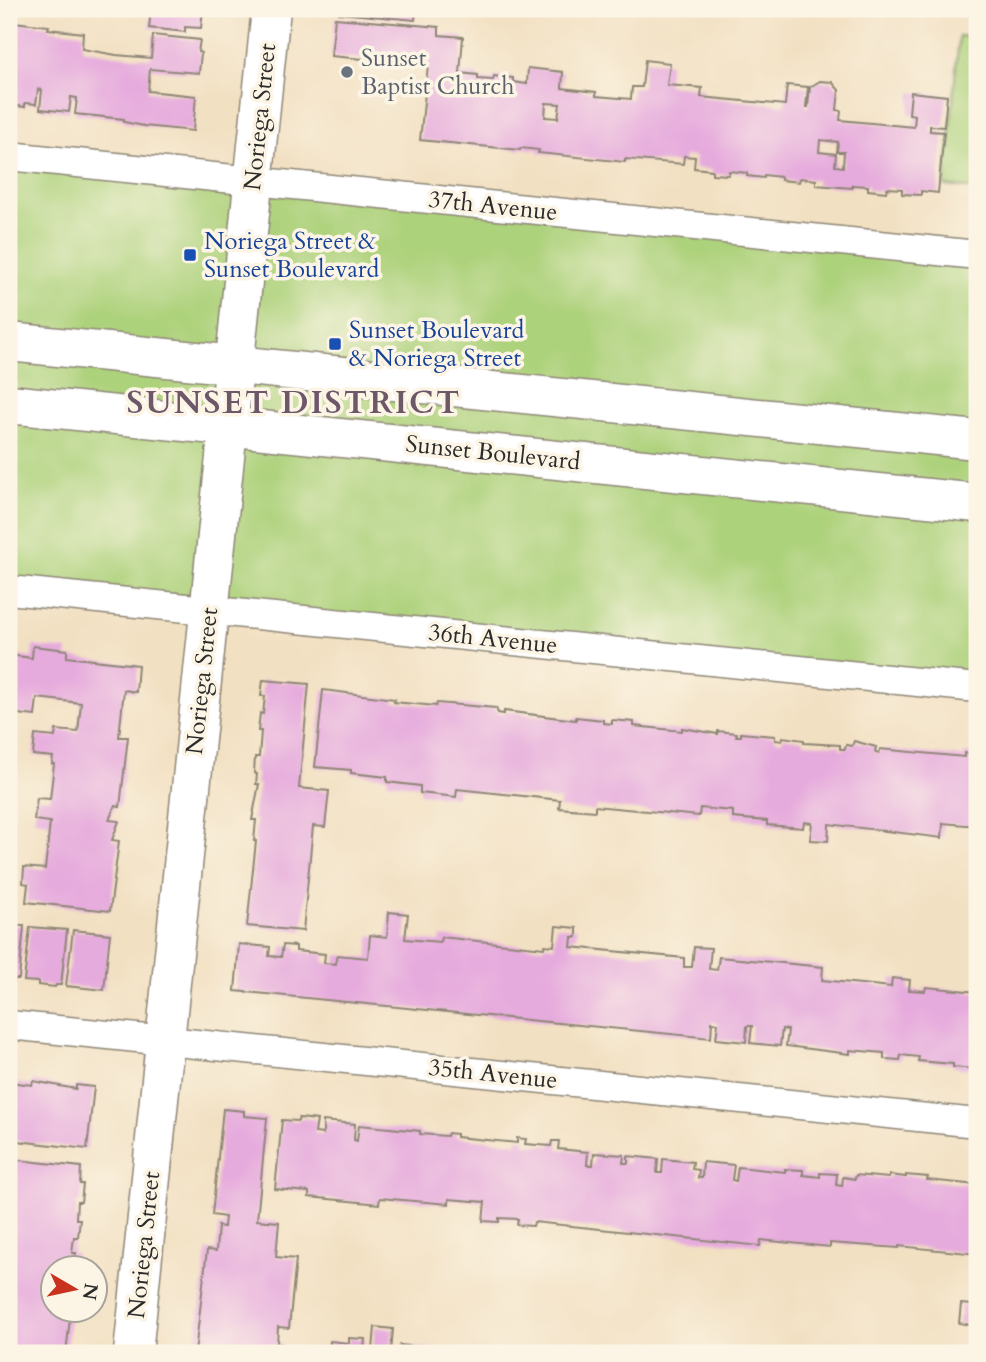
<svg xmlns="http://www.w3.org/2000/svg" width="986" height="1362" font-family="Cardo,serif">
<style>
.green{fill:#add27c;stroke:#6c7e54;stroke-width:2}
.building{fill:#e6abdd;fill-rule:evenodd}
.lines{fill:none;stroke-linecap:round;stroke-linejoin:round}
.street-casing{stroke:#8e8676;stroke-width:31}
.secondary-casing{stroke:#8e8676;stroke-width:41}
.street{stroke:#fff;stroke-width:28}
.secondary{stroke:#fff;stroke-width:38}
.worship-dot{fill:#6b7280;stroke:#fcf5e5;stroke-width:2.5}
.transit-dot{fill:#1a4fb4;stroke:#fcf5e5;stroke-width:2.5}
.labels{text-anchor:middle;dominant-baseline:central;stroke-width:7;stroke-linejoin:round;paint-order:stroke}
.worship-label{font-size:24px;fill:#5b616d;stroke:#fcf5e5;text-anchor:start}
.street-label{font-size:24px;fill:#2b2b2b;stroke:#fcf5e5}
.transit-label{font-size:24px;fill:#164399;stroke:#fcf5e5;text-anchor:start}
.district-label{font-size:32px;font-weight:bold;letter-spacing:2px;fill:#6c5869;stroke:#fcf5e5}
</style>
<rect width="100%" height="100%" fill="#fcf5e5"/>
<filter id="ink" filterUnits="userSpaceOnUse"><feTurbulence type="fractalNoise" baseFrequency=".0143" numOctaves="2"/><feDisplacementMap in="SourceGraphic" scale="14" xChannelSelector="R" yChannelSelector="G"/><feConvolveMatrix kernelMatrix="1 2 1 2 8 2 1 2 1" color-interpolation-filters="sRGB"/></filter>
<filter id="wash" filterUnits="userSpaceOnUse"><feTurbulence type="fractalNoise" baseFrequency=".00686" numOctaves="4" result="noise"/><feDisplacementMap in="SourceGraphic" scale="28" xChannelSelector="R" yChannelSelector="G"/><feGaussianBlur stdDeviation="1.57" result="paint"/><feColorMatrix in="noise" values="0 0 0 0 0 0 0 0 0 0 0 0 0 0 0 0 0 1.4 0 .05"/><feComposite in="paint" operator="in"/></filter>
<g filter="url(#wash)">
<rect width="100%" height="100%" fill="#f2e0c2"/>
<g class="green">
<path d="M959,36l18,1v152l-32,-3z"/>
<path d="M9,156l968,99v433l-968,-98z"/>
</g>
<g id="blocks">
<g class="building">
<path d="M151,9h52l-2,19 -16,-1v5l-36,-4z"/>
<path d="M339,9h77l-1,11 -76,-7z"/>
<path d="M9,16l5,1v5l35,4 -1,3 35,4 -1,16 34,6 35,3 2,-23 47,5 -2,12 3,1 -2,20 -49,-4 -2,22 48,5 -3,35 -49,-5 -20,-4v-3l-49,-5 2,-16 -6,-1 -2,15 -29,-3 2,-19 -4,-1 -2,15 -11,-1v4l-16,-2z"/>
<path d="M335,18l104,9v8l24,2 -3,36 18,2v4l15,1 1,-4 19,2v4l14,2 1,-16 35,4 -1,16 34,4v4l35,3 1,-12h10l3,-27 25,3 -3,22 35,3 -1,9 84,8 2,-20 21,2 -2,20h2l2,-20 10,-6 12,1 7,8 -2,20 4,1 -1,9 74,7 1,-12 -6,-1 2,-22 36,4 -3,31 -14,-1v5l14,1 -6,61 -17,-2v4l-19,-1v-5l-15,-1 -1,4 -18,-2v-4l-16,-1v3l-36,-3v-5l-16,-2 -1,4 -18,-2v-3l-17,-2v3l-17,-2v-3l-18,-2v4l-17,-1v-4l-18,-2 1,-11 -11,-1 -1,8 -58,-5v3l-87,-9 1,-3 -18,-2 -1,2 -100,-10 8,-75 -97,-9zM546,103l14,1 -2,14 -13,-1zM820,140l18,2 -1,10h7l-1,15 -8,-1 1,-12 -17,-2z"/>
<path d="M33,646l34,4v7l71,8 -2,27 -12,-2 -5,47h9l-8,70 -5,-1 -6,14 10,1 -7,19 7,1 -9,70 -84,-9 2,-18 -5,-1 1,-16 21,2 5,-47 -16,-2 3,-22 13,1 4,-35h-2l1,-7 -20,-2 2,-20 20,2 1,-7 22,2 3,-29 -44,-5 -2,18 -26,-3v-58l23,3z"/>
<path d="M263,680l46,4 -10,104 30,3 -4,36 -12,-1 -10,105 -56,-5 9,-85h-2l2,-21h-4l7,-36h-3l1,-10 -3,-1 1,-16h4l2,-26h-3l2,-18 3,1 2,-18h-4z"/>
<path d="M323,690l72,9 -1,3 42,4 1,-3 59,5 2,5 6,1v-3l72,9v-3l27,3v3l9,1v-4l22,2v4l48,5v-3l36,6v-3l19,2 -1,3h5v-3l34,3v4l7,1 1,-4 21,3v3l36,2v4h5l1,-4 6,1 2,-5 22,6 -1,5 4,1 1,-4 84,8v-4l13,1v72l-34,-3 -1,15 -113,-14 -1,17 -18,-1 2,-17 -8,-1 -1,6 -36,-3v-4l-34,-3v-7l-33,-3 -1,8 -104,-10v5l-36,-3 1,-8 -103,-11 -1,8 -36,-4v-7l-33,-4v-5l-36,-4v-3l-36,-3z"/>
<path d="M389,912l19,2 -3,25 35,3 1,-5 103,11 1,-3 9,1 2,-20 21,2v9h-5l-1,10 113,11v9h8l2,-20 17,1 -2,21 8,1 2,-13 104,10 -1,13 69,7 1,-9 18,2 -1,10 16,1 1,-4 51,5v73h-4v4l-20,-2v-3l-35,-3 1,-4 -18,-2 -1,5 -16,-1v-6l-34,-3v4l-64,-8 2,-16 -6,-1 -2,17 -30,-3 2,-17h-5l-1,16 -30,-3 2,-16 -6,-1 -1,16 -476,-47 4,-47 31,3 -1,9 12,1 2,-12 13,1v5l29,3 -1,9 12,1 1,-9 31,3 2,-23 17,2z"/>
<path d="M9,925l15,1 -5,53h-5v3l-5,-1z"/>
<path d="M30,927l37,3 -6,55h-5l-1,2 -17,-2v-3l-14,-1z"/>
<path d="M73,930l37,4 -6,56 -38,-4z"/>
<path d="M33,1081l43,8v-4l18,2 -7,62 -78,-9v-58l23,3z"/>
<path d="M223,1109l21,2v5l23,2 -10,102 22,2 -3,35 20,2 -7,69 -11,-1 -1,17h5l-1,9h-86l12,-103 9,1 2,-25 6,1 1,-10 -13,-2z"/>
<path d="M299,1118l18,2 -2,13 8,1v-13l32,3 -1,16 3,1 2,-16 61,6v3l27,2 1,-3 8,1v3l61,6v-5l9,1 -1,5 26,2 1,-5h7l-1,8 30,3 -1,13h6l1,-12 30,2 -1,8h5v-7l30,3 -1,14h5l1,-14 30,3 -1,7 7,1 -1,8h4l1,-16 31,3 -2,15 4,1 2,-14 47,5v-3l18,1v5l17,2v-4l17,1 -1,11 6,1 1,-9 12,2 1,-4 33,3 1,-3 16,2v-2l22,2 -1,3 50,5v69l-78,-8v2l-69,-5v4l-69,-7 -1,6 -226,-24 -1,4 -16,-1 1,-6 -19,-1v4l-16,-1 2,-19 -36,-3v5l-69,-6 -1,6 -70,-7v-5l-34,-3 7,-69 16,1z"/>
<path d="M9,1159l72,8 -1,17h3l-2,18h-4l-1,17h4l-2,18h-4l-2,16h4l-2,15h-22v42h19l-5,43h-57l2,-11h-2z"/>
<path d="M974,1295h3v58h-9l3,-28 -12,-2 2,-19 12,1z"/>
<path d="M375,1327l18,2 -2,24h-62l1,-12 19,2v-5l16,1 -1,10 9,1z"/>
<path d="M400,1345l35,4v4h-36z"/>
</g>
</g>
</g>
<g filter="url(#ink)">
<use href="#blocks" fill-opacity="0" stroke="#8e8676" stroke-width="2"/>
<g class="lines">
<g class="street-casing">
<g id="street">
<path d="M9,156l968,99"/>
<path d="M9,590l968,98"/>
<path d="M9,1025l968,98"/>
</g>
</g>
<g class="secondary-casing">
<g id="secondary">
<path d="M9,342l968,98"/>
<path d="M9,404l968,99"/>
<path d="M133,1353l138,-1344"/>
</g>
</g>
<use href="#street" class="street"/>
<use href="#secondary" class="secondary"/>
</g>
</g>
<circle class="worship-dot" cx="347" cy="72" r="7"/>
<g class="transit-dot">
<rect x="183" y="248" width="14" height="14" rx="3.5"/>
<rect x="328" y="337" width="14" height="14" rx="3.5"/>
</g>
<g class="labels">
<g class="worship-label">
<text x="361" y="58">Sunset<tspan x="361" dy="28">Baptist Church</tspan></text>
</g>
<g class="street-label">
<text transform="translate(260 117) rotate(-84)">Noriega Street</text>
<text transform="translate(493 206) rotate(6)">37th Avenue</text>
<text transform="translate(493 453) rotate(6)">Sunset Boulevard</text>
<text transform="translate(493 639) rotate(6)">36th Avenue</text>
<text transform="translate(202 681) rotate(-84)">Noriega Street</text>
<text transform="translate(493 1074) rotate(6)">35th Avenue</text>
<text transform="translate(144 1245) rotate(-84)">Noriega Street</text>
</g>
<g class="transit-label">
<text x="204" y="241">Noriega Street &amp;<tspan x="204" dy="28">Sunset Boulevard</tspan></text>
<text x="349" y="330">Sunset Boulevard<tspan x="349" dy="28">&amp; Noriega Street</tspan></text>
</g>
<g class="district-label">
<text x="294" y="403">SUNSET DISTRICT</text>
</g>
</g>
<rect width="986" height="1362" fill="none" stroke="#fcf5e5" stroke-width="35"/>
<g transform="translate(74 1289) rotate(99)"><circle r="33" fill="#fcf5e5" stroke="#a8a49b" stroke-width="2"/>
<path d="M0-5L12 26L0 18L-12 26Z" fill="#c8321e"/>
<text y="-10" font-size="19" font-weight="bold" text-anchor="middle" fill="#2b2b2b">N</text>
</g>
</svg>
